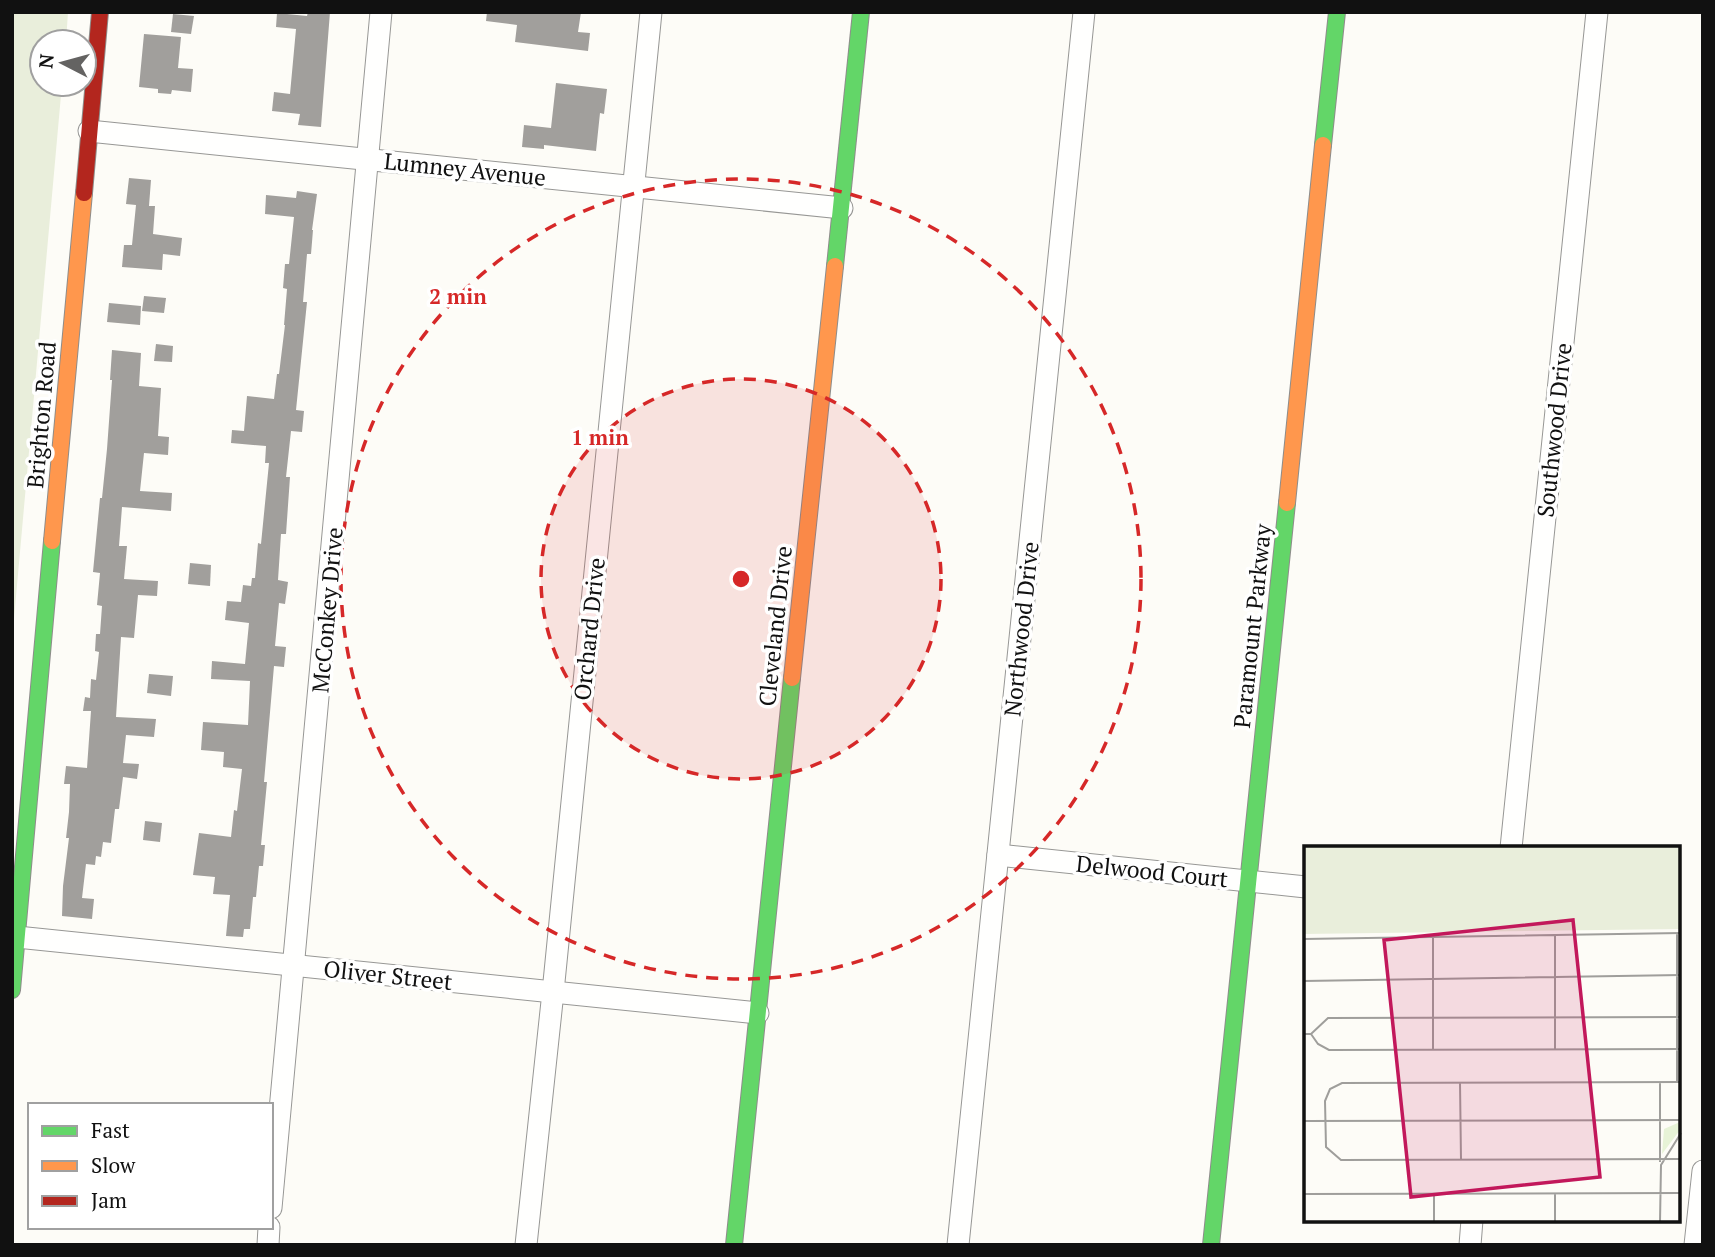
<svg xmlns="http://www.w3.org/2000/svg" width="1715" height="1257" font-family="'PT Serif',serif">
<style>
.cemetery{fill:#e9eedb}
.building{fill:#a19f9c}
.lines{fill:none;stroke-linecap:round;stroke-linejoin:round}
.street-casing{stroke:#979795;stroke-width:23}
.fast-casing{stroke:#8e8d8b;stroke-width:18}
.slow-casing{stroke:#8e8d8b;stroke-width:18}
.jam-casing{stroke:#8e8d8b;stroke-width:18}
.street{stroke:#fffffe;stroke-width:21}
.fast{stroke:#63d668;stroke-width:16}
.slow{stroke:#ff974d;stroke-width:16}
.jam{stroke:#b3261e;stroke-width:16}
.ring{fill:none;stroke:#d62828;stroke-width:3.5;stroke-dasharray:12 9}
.labels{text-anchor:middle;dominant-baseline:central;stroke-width:7;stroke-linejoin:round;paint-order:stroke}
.street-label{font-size:23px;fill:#111;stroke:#fff}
.inset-road{fill:none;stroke:#9f9e9b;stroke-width:2}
.view{fill:#c2185b;fill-opacity:0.15;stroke:#c2185b;stroke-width:3.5}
.inset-edge{fill:none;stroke:#111;stroke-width:3.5}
.centre{fill:#d62828;stroke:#fff;stroke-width:3.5}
.ring-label{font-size:21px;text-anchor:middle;font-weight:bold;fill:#d62828;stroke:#fff;stroke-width:7;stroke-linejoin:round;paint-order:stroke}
</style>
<rect width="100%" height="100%" fill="#fdfcf7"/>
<path class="cemetery" d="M12,12h56l-2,30h-24v42h20l-50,557z"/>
<g class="building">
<path d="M308,12h22l-9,115 -23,-2 2,-11 -28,-3 2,-19 16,2 6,-65 -20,-2 1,-14 30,3z"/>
<path d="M487,12h94l-3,20 12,1 -2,18 -73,-9 2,-17 -31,-4z"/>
<path d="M173,14l21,2 -3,18 -20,-2z"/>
<path d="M144,34l37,3 -3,31 15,1 -2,23 -19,-2 -1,4 -13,-1v-4l-19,-2z"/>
<path d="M556,83l51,6 -3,25 -4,-1 -4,38 -52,-6v4l-22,-2 2,-22 27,3z"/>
<path d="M129,178l22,2 -2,26h6l-2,28 29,4 -2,18 -17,-2 -1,16 -40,-3 2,-22h8l4,-40 -10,-1z"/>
<path d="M297,191l20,3 -5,36h1l-2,24h-4l-4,48h4l-11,108 8,1 -2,21 -11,-1 -5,46h4l-4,57h-5l-3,46 10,2 -3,22 -6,-1 -4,43 11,1 -2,20 -10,-1 -10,116h3l-6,63h4l-2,21h-4l-3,31h-3l-3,32h-6l-1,8 -17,-1 4,-41 -17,-1 2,-17 -22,-2 6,-42 32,4 3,-27 3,1 5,-42 -19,-2 1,-15 -23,-2 2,-28 45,3 2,-44 -39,-2 1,-18 33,3 4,-41 -24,-3 2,-19 14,1 2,-17 8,1 1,-8h3l3,-35 3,1 8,-81h-4l1,-17 -35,-3 1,-13 12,1 3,-35 27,3 3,-25h2l6,-49h-1l3,-36 -4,-1 2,-24h4l5,-47 -29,-3 1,-19 30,3z"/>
<path d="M144,296l22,2 -2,15 -22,-2z"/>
<path d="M109,303l32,3 -1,19 -33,-3z"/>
<path d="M156,344l17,2 -1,16 -18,-1z"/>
<path d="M112,350l29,3 -2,33 22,2 -3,48 11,1 -1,18 -24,-2 -4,38 32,2 -1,18 -49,-4 -3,39h8l-3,33 34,2 -1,15 -19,-1 -4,43 -13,-1 -5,80 40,2 -2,18 -28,-2 -3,28 16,1 -2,15 -14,-2 -4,32h-4l-4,34 -8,-1 -2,15 -5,-1 -1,9 -9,-1 -4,34 12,1 -2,20 -30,-3 1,-30 6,-48h-3l3,-26 1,-28h-6l2,-18 21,2 4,-57h-8l2,-14 5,1 1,-19 5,1 3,-28 -4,-1 1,-17h4l2,-28 -5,-1 3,-32 -7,-1 7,-74h2l5,-49 5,-69h-2z"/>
<path d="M190,563l21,2 -1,21 -22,-2z"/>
<path d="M149,674l24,2 -2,20 -24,-3z"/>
<path d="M145,821l17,2 -2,19 -17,-2z"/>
</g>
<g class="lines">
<g class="street-casing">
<g id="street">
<path d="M89,131l753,77"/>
<path d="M1511,848l86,-836"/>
<path d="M998,855l308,32"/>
<path d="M17,937l741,76"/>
<path d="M271,1208l110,-1196"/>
<path d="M268,1245l1,-18"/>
<path d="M526,1245l27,-253 98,-980"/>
<path d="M958,1245l126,-1233"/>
<path d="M1470,1245l2,-25"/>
<path d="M1695,1245l8,-74"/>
</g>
</g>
<g class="fast-casing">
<g id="fast">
<path d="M1323,145l14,-133"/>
<path d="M835,266l26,-254"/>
<path d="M12,990l40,-449"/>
<path d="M734,1245l58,-567"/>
<path d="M1211,1245l76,-742"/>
</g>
</g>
<g class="slow-casing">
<g id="slow">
<path d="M1287,503l36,-358"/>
<path d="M52,541l32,-348"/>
<path d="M792,678l43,-412"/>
</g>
</g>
<g class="jam-casing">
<path id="jam" d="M84,193l16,-181"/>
</g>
<use href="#street" class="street"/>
<use href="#fast" class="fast"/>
<use href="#slow" class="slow"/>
<use href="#jam" class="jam"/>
</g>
<circle cx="741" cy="579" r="200" fill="#d62828" fill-opacity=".12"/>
<g class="ring">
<circle cx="741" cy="579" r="200"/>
<circle cx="741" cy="579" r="400"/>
</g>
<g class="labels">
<g class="street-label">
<text transform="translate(465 169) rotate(6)">Lumney Avenue</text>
<text transform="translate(41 415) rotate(-85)">Brighton Road</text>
<text transform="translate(1554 430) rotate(-84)">Southwood Drive</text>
<text transform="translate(327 610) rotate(-85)">McConkey Drive</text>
<text transform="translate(775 626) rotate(-84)">Cleveland Drive</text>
<text transform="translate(1252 626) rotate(-84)">Paramount Parkway</text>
<text transform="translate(589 629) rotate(-84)">Orchard Drive</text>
<text transform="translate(1021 629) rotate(-84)">Northwood Drive</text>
<text transform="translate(1152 871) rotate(6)">Delwood Court</text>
<text transform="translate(388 975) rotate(6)">Oliver Street</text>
</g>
</g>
<g transform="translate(1304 846)">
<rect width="376" height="376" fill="#fdfcf7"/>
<path d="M376,276v8l-18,24 2,-25z" fill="#e7f3d7"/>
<path d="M0,0h376v83l-376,5z" fill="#e9eedb"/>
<path class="inset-road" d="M251,89v114M129,91v112M0,93l377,-6M0,135l377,-6M0,188h7l17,-16 353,-1M7,188l7,10 11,6 352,-1M356,236v80M373,236v-149M377,236l-339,1 -12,6 -5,12 1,46 15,13 340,-1M156,237l1,77M0,275l377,-1M130,347v29M251,347v29M0,348l377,-1M356,376l1,-57 20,-32"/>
<path class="view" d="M269,74l27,257 -189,20 -27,-257z"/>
<rect width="376" height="376" class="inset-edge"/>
</g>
<circle cx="741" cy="579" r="10" class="centre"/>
<g class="ring-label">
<text x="458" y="304">2 min</text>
<text x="600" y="445">1 min</text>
</g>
<rect width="1715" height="1257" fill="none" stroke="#111111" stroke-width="28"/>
<rect x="28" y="1103" width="245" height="126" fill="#ffffff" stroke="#a0a0a0" stroke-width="2"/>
<rect x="42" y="1126" width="35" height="10" fill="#63d668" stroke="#a0a0a0" stroke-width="2"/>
<text x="91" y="1138" font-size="21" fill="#111111">Fast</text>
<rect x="42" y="1161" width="35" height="10" fill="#ff974d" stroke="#a0a0a0" stroke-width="2"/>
<text x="91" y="1173" font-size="21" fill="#111111">Slow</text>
<rect x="42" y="1196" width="35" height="10" fill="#b3261e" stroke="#a0a0a0" stroke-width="2"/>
<text x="91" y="1208" font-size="21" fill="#111111">Jam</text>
<g transform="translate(63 63) rotate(276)"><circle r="33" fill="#ffffff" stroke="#a0a0a0" stroke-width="2"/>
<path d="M0-5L12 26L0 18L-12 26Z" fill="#646362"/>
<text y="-10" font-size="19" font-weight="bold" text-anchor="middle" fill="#111111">N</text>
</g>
</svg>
